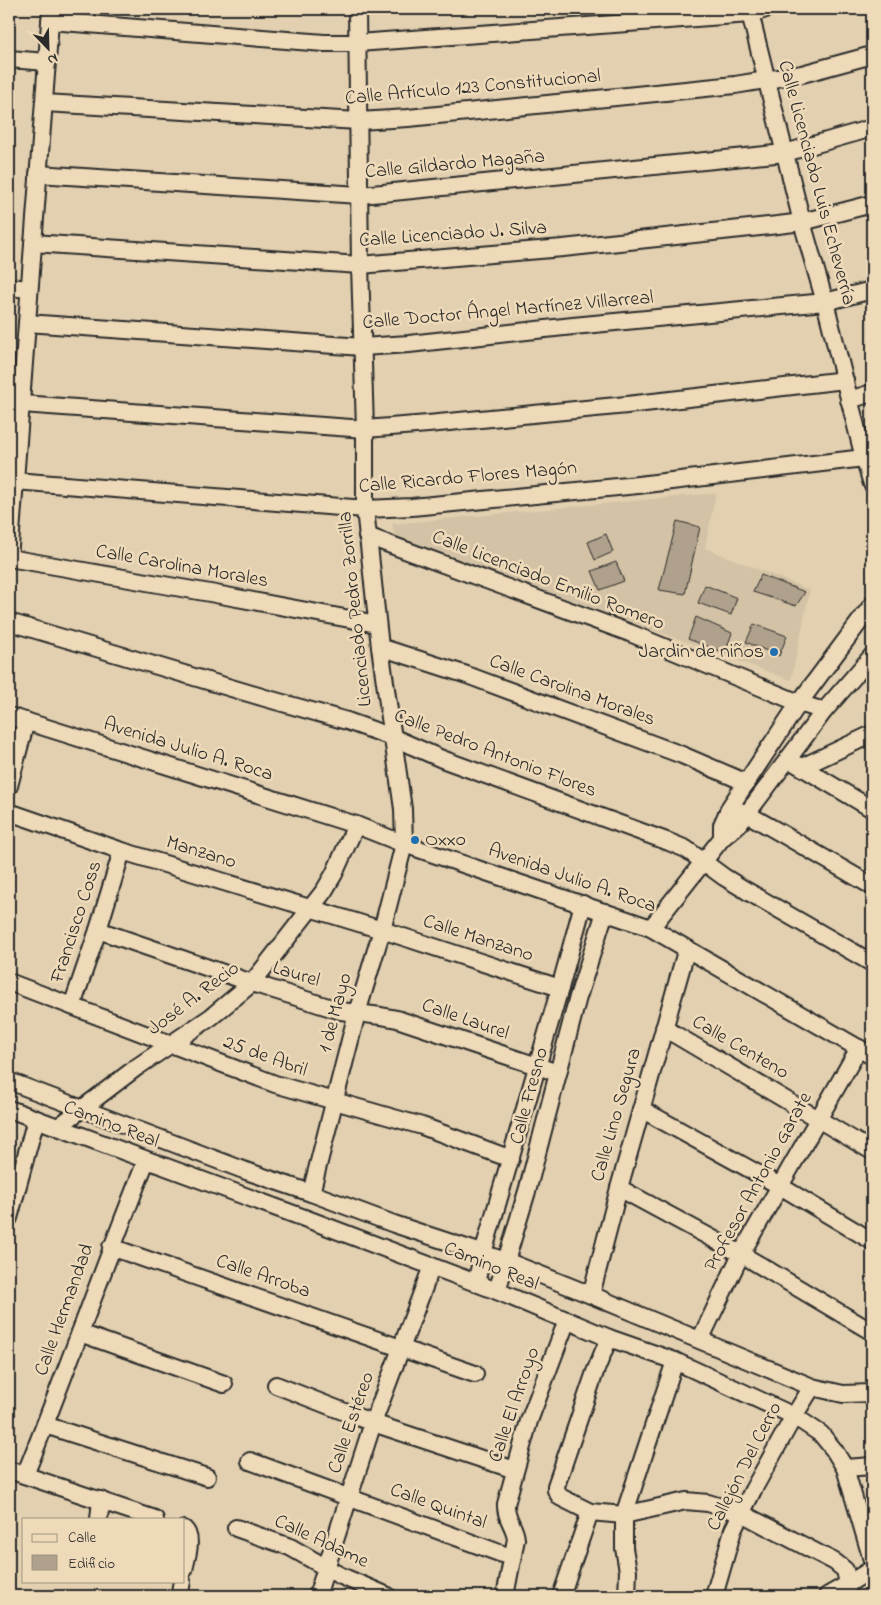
<svg xmlns="http://www.w3.org/2000/svg" width="881" height="1605" font-family="'Indie Flower',sans-serif">
<style>
.built{fill:#d3c2a5}
.building{fill:#afa18b;stroke:#2b2b2b}
.lines{fill:none;stroke-linecap:round;stroke-linejoin:round}
.minor-casing{stroke:#2b2b2b;stroke-width:20}
.minor{stroke:#eedab8;stroke-width:16}
.poi-dot{fill:#1f6fb2;stroke:#eedab8;stroke-width:2}
.labels{text-anchor:middle;dominant-baseline:central;stroke-width:5;stroke-linejoin:round;paint-order:stroke}
.street-label{font-size:20px;fill:#2b2b2b;stroke:#eedab8}
.poi-label{font-size:20px;fill:#2b2b2b;stroke:#eedab8;text-anchor:end}
</style>
<rect width="100%" height="100%" fill="#e2d0b0"/>
<filter id="ink" filterUnits="userSpaceOnUse"><feTurbulence type="fractalNoise" baseFrequency=".02" numOctaves="2"/><feDisplacementMap in="SourceGraphic" scale="10" xChannelSelector="R" yChannelSelector="G"/><feConvolveMatrix kernelMatrix="1 2 1 2 8 2 1 2 1" color-interpolation-filters="sRGB"/></filter>
<g filter="url(#ink)">
<path class="built" d="M716,493l-11,55 105,42 -19,90 -396,-144 -3,-12z"/>
<g class="building">
<path d="M677,521l23,6 -15,67 -26,-4z"/>
<path d="M606,534l7,18 -18,8 -7,-18z"/>
<path d="M616,562l8,19 -24,9 -8,-19z"/>
<path d="M761,575l44,17 -9,14 -43,-14z"/>
<path d="M705,585l32,13 -6,17 -33,-12z"/>
<path d="M696,617l36,16 -7,20 -37,-14z"/>
<path d="M754,624l33,12 -8,20 -33,-14z"/>
</g>
<g class="lines">
<g class="minor-casing">
<g id="minor">
<path d="M749,9l53,213 23,80 39,156 8,26"/>
<path d="M50,21l274,22h34l392,-29 16,-5"/>
<path d="M9,59l38,3"/>
<path d="M44,103l315,18 49,-3 327,-33 67,-11 70,-19"/>
<path d="M38,174l321,21 24,-2 402,-40 87,-25"/>
<path d="M33,243l327,22 203,-17 215,-23 24,-3 70,-18"/>
<path d="M9,287l20,2"/>
<path d="M27,323l335,24 47,-3 164,-18 252,-24 47,-12"/>
<path d="M849,400l23,-7"/>
<path d="M22,404l343,25 63,-5 199,-19 218,-25"/>
<path d="M15,481l350,28 47,-2 226,-22 226,-27"/>
<path d="M367,536l263,97 169,70 25,8"/>
<path d="M9,558l201,35 167,31"/>
<path d="M9,559l42,-550"/>
<path d="M9,622l256,76 82,23 45,16 50,22 227,83 17,7 38,28 23,14 125,72"/>
<path d="M380,647l87,28 215,80 65,28"/>
<path d="M9,716l347,109 48,19 247,84 221,128"/>
<path d="M788,759l84,50"/>
<path d="M802,767l70,-33"/>
<path d="M9,786l17,-65"/>
<path d="M737,810l10,4 32,18 93,54"/>
<path d="M9,812l113,39 260,79 178,58"/>
<path d="M722,838v-13l8,-18 69,-104 73,-98"/>
<path d="M651,928l71,-90 18,-15 84,-112 48,-55"/>
<path d="M98,930l154,53 89,28 40,5 16,3 161,54"/>
<path d="M9,982l266,102 147,42 89,33"/>
<path d="M72,1006l26,-76 24,-79"/>
<path d="M664,1028l208,123"/>
<path d="M9,1081l237,90 65,22 83,31 112,37 85,34 221,92 31,7 29,-1"/>
<path d="M9,1109l298,110 190,72 112,47 66,23 119,55 27,18 13,16 11,18 27,92"/>
<path d="M641,1109l139,77 92,55"/>
<path d="M58,1127l79,-60 74,-50 41,-34 72,-92 10,-17 22,-49"/>
<path d="M619,1188l122,66 131,78"/>
<path d="M311,1193l46,-180 25,-83 22,-86 -1,-35 -23,-162 -15,-138v-80l-5,-164 -3,-256"/>
<path d="M9,1218l27,-99"/>
<path d="M111,1247l364,127"/>
<path d="M476,1283l7,-30 77,-265 23,-84"/>
<path d="M497,1291l31,-103 50,-191 27,-85"/>
<path d="M591,1295l28,-107 68,-240"/>
<path d="M80,1333l144,51"/>
<path d="M609,1338l-14,34 -39,114v4l4,7 30,15 34,3 62,-14 22,2 33,10 94,49 10,8 3,14 -21,12"/>
<path d="M700,1340l41,-86 118,-206"/>
<path d="M276,1385l97,38 142,47"/>
<path d="M45,1425l162,52"/>
<path d="M250,1461l263,97"/>
<path d="M845,1468l27,-2"/>
<path d="M9,1470l146,49"/>
<path d="M25,1475c42,-104 79,-210 121,-314"/>
<path d="M99,1519l2,-19"/>
<path d="M236,1528l54,19 49,28 49,21"/>
<path d="M184,1529c10,9 2,30 0,41"/>
<path d="M180,1592l2,-11"/>
<path d="M847,1592l1,-8 24,-15"/>
<path d="M317,1596l56,-173 59,-157"/>
<path d="M505,1596l11,-57c-1,-13 -11,-21 -10,-35l23,-83 38,-101"/>
<path d="M561,1596l29,-84"/>
<path d="M627,1596l1,-25 -4,-23v-33l51,-154"/>
<path d="M714,1596l19,-66 20,-40 41,-74 18,-29"/>
</g>
</g>
<use href="#minor" class="minor"/>
</g>
</g>
<g class="poi-dot">
<circle cx="774" cy="652" r="5"/>
<circle cx="415" cy="840" r="5"/>
</g>
<g class="labels">
<g class="street-label">
<text transform="translate(473 88) rotate(-5)">Calle Artículo 123 Constitucional</text>
<text transform="translate(455 165) rotate(-5)">Calle Gildardo Magaña</text>
<text transform="translate(816 183) rotate(75)">Calle Licenciado Luis Echeverría</text>
<text transform="translate(453 235) rotate(-4)">Calle Licenciado J. Silva</text>
<text transform="translate(508 311) rotate(-5)">Calle Doctor Ángel Martínez Villarreal</text>
<text transform="translate(468 478) rotate(-5)">Calle Ricardo Flores Magón</text>
<text transform="translate(182 567) rotate(10)">Calle Carolina Morales</text>
<text transform="translate(548 581) rotate(21)">Calle Licenciado Emilio Romero</text>
<text transform="translate(356 609) rotate(-96)">Licenciado Pedro Zorrilla</text>
<text transform="translate(572 691) rotate(20)">Calle Carolina Morales</text>
<text transform="translate(188 750) rotate(17)">Avenida Julio A. Roca</text>
<text transform="translate(495 754) rotate(21)">Calle Pedro Antonio Flores</text>
<text transform="translate(201 853) rotate(17)">Manzano</text>
<text transform="translate(572 879) rotate(19)">Avenida Julio A. Roca</text>
<text transform="translate(77 922) rotate(-72)">Francisco Coss</text>
<text transform="translate(478 939) rotate(18)">Calle Manzano</text>
<text transform="translate(296 975) rotate(17)">Laurel</text>
<text transform="translate(194 999) rotate(-37)">José A. Recio</text>
<text transform="translate(336 1013) rotate(-75)">1 de Mayo</text>
<text transform="translate(465 1020) rotate(19)">Calle Laurel</text>
<text transform="translate(740 1048) rotate(30)">Calle Centeno</text>
<text transform="translate(265 1057) rotate(20)">25 de Abril</text>
<text transform="translate(530 1096) rotate(-75)">Calle Fresno</text>
<text transform="translate(617 1115) rotate(-74)">Calle Lino Segura</text>
<text transform="translate(111 1125) rotate(21)">Camino Real</text>
<text transform="translate(759 1182) rotate(-61)">Profesor Antonio Garate</text>
<text transform="translate(491 1267) rotate(22)">Camino Real</text>
<text transform="translate(263 1277) rotate(19)">Calle Arroba</text>
<text transform="translate(65 1310) rotate(-70)">Calle Hermandad</text>
<text transform="translate(515 1405) rotate(-71)">Calle El Arroyo</text>
<text transform="translate(352 1423) rotate(-71)">Calle Estéreo</text>
<text transform="translate(745 1467) rotate(-63)">Callejón Del Cerro</text>
<text transform="translate(438 1507) rotate(20)">Calle Quintal</text>
<text transform="translate(321 1542) rotate(25)">Calle Adame</text>
</g>
<g class="poi-label">
<text x="764" y="652">Jardin de niños</text>
<text x="425" y="840" text-anchor="start">Oxxo</text>
</g>
</g>
<rect width="881" height="1605" fill="none" stroke="#eedab8" stroke-width="30"/>
<rect x="15" y="15" width="851" height="1575" fill="none" stroke="#2b2b2b" stroke-width="2" filter="url(#ink)"/>
<rect x="22" y="1518" width="162" height="65" fill="#eedab8" stroke="#a09480"/>
<rect x="32" y="1534" width="25" height="8" fill="#eedab8" stroke="#a09480"/>
<text x="68" y="1542" font-size="15" fill="#2b2b2b">Calle</text>
<rect x="32" y="1555" width="25" height="15" fill="#afa18b" stroke="#a09480"/>
<text x="68" y="1568" font-size="15" fill="#2b2b2b">Edificio</text>
<g transform="translate(48 48) rotate(157)" stroke="#eedab8" stroke-width="4" paint-order="stroke">
<path d="M0-4L9 19L0 12L-9 19Z" fill="#2b2b2b"/>
<text y="-8" font-size="14" font-weight="bold" text-anchor="middle" fill="#2b2b2b">N</text>
</g>
</svg>
